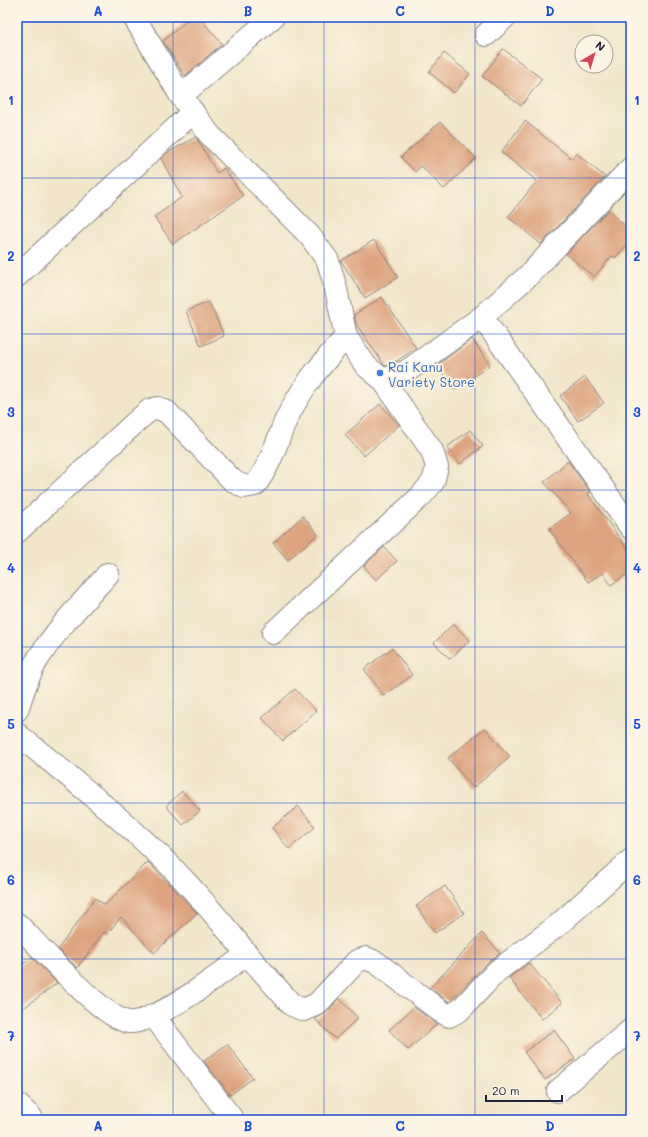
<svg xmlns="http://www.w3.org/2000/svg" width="648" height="1137" font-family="Mali,sans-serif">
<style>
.building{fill:#dea480}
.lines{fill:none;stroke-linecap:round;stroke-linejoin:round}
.minor-casing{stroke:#8a8482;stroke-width:24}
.minor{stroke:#fff;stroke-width:22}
.grid{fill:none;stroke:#1d4ed8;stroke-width:1;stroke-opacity:0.55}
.shop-dot{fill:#3f7fe0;stroke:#fcf5e5;stroke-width:1.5}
.labels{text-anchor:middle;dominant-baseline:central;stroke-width:3.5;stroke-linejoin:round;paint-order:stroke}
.shop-label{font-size:13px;fill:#366cbe;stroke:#fcf5e5;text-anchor:start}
.neatline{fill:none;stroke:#1d4ed8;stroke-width:1.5}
.grid-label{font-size:13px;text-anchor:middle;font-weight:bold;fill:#1d4ed8}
</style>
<rect width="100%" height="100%" fill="#fcf5e5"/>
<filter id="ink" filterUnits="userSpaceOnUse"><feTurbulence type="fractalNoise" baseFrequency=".025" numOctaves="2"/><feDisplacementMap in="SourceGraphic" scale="8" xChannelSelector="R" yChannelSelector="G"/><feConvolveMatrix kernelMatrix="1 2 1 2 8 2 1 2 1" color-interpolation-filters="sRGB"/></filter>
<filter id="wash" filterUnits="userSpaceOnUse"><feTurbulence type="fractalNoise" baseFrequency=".012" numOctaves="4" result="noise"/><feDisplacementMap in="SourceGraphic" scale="16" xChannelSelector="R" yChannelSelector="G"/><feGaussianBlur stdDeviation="0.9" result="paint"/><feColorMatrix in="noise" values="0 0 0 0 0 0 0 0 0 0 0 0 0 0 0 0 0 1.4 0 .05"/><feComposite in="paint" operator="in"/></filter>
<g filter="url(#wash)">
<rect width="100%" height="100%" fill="#f1e6ca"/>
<g id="blocks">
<g class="building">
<path d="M191,17h8l23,27 -37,32 -22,-35z"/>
<path d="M503,49l39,30 -21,27 -39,-30z"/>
<path d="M444,53l26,21 -16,19 -25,-21z"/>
<path d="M525,121l47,38 4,-6 29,24 -64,67 -33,-27 29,-36 -36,-29z"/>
<path d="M440,122l36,36 -32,31 -23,-23 -6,6 -14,-15z"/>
<path d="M196,137l21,36 7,-5 19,28 -70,48 -19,-27 28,-20 -21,-38 8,-7z"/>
<path d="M608,210l23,21v9l-16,18 -3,-2 -18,21 -28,-23z"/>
<path d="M374,240l24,37 -33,21 -24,-37z"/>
<path d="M382,297l34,51 -21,14 -10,4 -29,-42 -2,-9z"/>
<path d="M209,302l15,34 -23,10 -15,-35z"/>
<path d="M472,339l18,26 -36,25 -17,-25z"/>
<path d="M585,377l19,26 -26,18 -18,-25z"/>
<path d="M380,404l19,21 -35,31 -19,-21z"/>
<path d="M470,430l13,16 -23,18 -13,-17z"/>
<path d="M568,461l22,31 -2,2 43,60v17l-20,14 -8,-12 -15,9 -39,-53 22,-16 -27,-31z"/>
<path d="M303,516l15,18 -30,26 -15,-17z"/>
<path d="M384,547l13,14 -21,19 -12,-14z"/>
<path d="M453,624l17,16 -20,19 -16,-16z"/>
<path d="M392,648l20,27 -28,21 -20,-27z"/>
<path d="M295,689l21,22 -33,30 -21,-23z"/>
<path d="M485,728l25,29 -37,31 -25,-30z"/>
<path d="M182,791l18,20 -17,14 -17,-19z"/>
<path d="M298,806l17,21 -26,22 -17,-21z"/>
<path d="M148,862l49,51 -43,40 -33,-36 -14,17 -3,-2 -27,36 -19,-19 37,-51 10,7z"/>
<path d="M445,886l19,27 -29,20 -19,-27z"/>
<path d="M482,933l18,20 -12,9 -39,40 -19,-14z"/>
<path d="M32,957l25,26 -40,30v-44z"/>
<path d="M529,963l33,40 -20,16 -33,-41z"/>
<path d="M339,998l19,20 -23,21 -20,-20 11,-6z"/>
<path d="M414,1007l23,17 -29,26 -19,-20z"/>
<path d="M554,1030l21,29 -30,21 -21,-28z"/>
<path d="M227,1044l26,34 -23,17 -26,-34z"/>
</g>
</g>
</g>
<g filter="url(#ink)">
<use href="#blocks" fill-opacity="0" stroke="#8a8482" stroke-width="1"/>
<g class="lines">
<g class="minor-casing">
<g id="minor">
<path d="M134,17l47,79 28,38 101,102 18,25 8,28 10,48 20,29 17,14 49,71 5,16 -4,15 -13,15 -147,136"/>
<path d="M486,35l19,-18"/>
<path d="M181,96l92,-79"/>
<path d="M17,276l176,-164"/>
<path d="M482,317l149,211"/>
<path d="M383,380l24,-9 75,-54 47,-42 102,-107"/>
<path d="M17,532l122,-113 11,-9 8,-2 9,4 65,68 12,7 11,-2c15,-19 21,-41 30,-63 15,-33 37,-59 61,-85"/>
<path d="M17,710c6,-18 11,-36 21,-51 19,-31 46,-58 70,-85"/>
<path d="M17,734c48,39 96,77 141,120 32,30 61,65 89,100"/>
<path d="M17,924c23,22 84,94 112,98 25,3 97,-52 118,-68l45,51 12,5 13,-6 40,-43 9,-3 11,5 63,48 9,5 11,-6 37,-39 61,-46 73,-65"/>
<path d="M153,1015l80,105"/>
<path d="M558,1091l73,-61"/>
<path d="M17,1104l14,13"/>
</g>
</g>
<use href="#minor" class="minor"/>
</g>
</g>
<path class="grid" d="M173,17v1103M324,17v1103M475,17v1103M17,178h614M17,334h614M17,490h614M17,647h614M17,803h614M17,959h614"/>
<circle class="shop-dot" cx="380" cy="373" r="4"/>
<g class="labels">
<g class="shop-label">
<text x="388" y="366">Rai Kanu<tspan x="388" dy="15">Variety Store</tspan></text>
</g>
</g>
<rect width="648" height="1137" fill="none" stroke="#fcf5e5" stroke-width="44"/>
<g transform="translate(594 54) rotate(38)"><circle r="19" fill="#fcf5e5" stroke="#a5a1a1"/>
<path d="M0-3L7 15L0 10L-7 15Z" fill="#d1495b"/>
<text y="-6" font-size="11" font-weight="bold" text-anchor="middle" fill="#22223b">N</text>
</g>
<path d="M486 1095v6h76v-6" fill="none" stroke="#22223b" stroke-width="2"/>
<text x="492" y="1095" font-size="12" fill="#22223b" stroke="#fcf5e5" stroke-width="3" paint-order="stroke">20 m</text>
<rect x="22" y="22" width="604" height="1093" class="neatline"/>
<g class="grid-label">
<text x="98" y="16">A</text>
<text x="248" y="16">B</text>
<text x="400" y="16">C</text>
<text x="550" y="16">D</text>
<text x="11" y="105">1</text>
<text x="637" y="105">1</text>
<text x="11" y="261">2</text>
<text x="637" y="261">2</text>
<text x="11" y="417">3</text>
<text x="637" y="417">3</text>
<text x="11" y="573">4</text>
<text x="637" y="573">4</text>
<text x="11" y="729">5</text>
<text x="637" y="729">5</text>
<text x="11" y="885">6</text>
<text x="637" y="885">6</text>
<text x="11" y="1041">7</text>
<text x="637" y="1041">7</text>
<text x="98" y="1131">A</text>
<text x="248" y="1131">B</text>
<text x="400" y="1131">C</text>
<text x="550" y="1131">D</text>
</g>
</svg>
